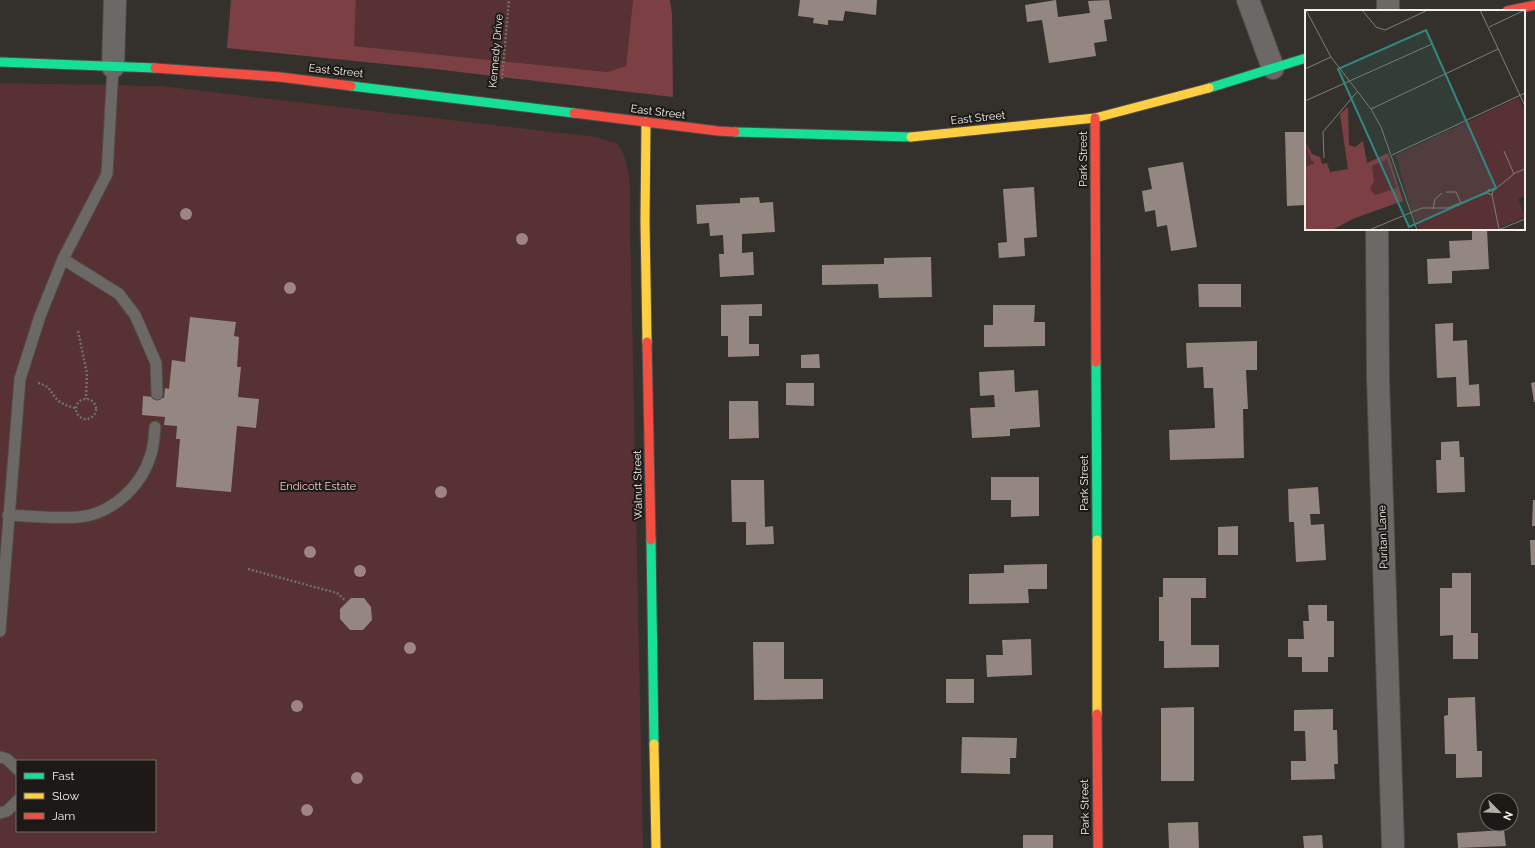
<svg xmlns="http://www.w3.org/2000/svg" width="1535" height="848" font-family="Raleway,sans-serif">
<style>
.green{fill:#573133;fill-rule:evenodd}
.forest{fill:#7c3f44}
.building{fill:#948781}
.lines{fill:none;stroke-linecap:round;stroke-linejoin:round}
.lane-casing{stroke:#4f4c49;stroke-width:13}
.street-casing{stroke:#4f4c49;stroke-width:24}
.fast-casing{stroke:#4f4c49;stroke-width:11}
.slow-casing{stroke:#4f4c49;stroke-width:11}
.jam-casing{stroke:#4f4c49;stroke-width:11}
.path{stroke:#706d6a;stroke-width:2.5;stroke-dasharray:2 2;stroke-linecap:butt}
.lane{stroke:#6b6865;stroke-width:11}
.street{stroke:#6b6865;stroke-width:22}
.fast{stroke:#16e098;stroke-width:9}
.slow{stroke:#ffcf43;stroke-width:9}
.jam{stroke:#f24e42;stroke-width:9}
.tree{fill:#9e8483}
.labels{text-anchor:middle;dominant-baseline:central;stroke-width:4;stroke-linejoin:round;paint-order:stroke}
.street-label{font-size:11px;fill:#f5f0eb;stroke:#1d1916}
.park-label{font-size:11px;fill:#f4c8ca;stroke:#1d1916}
.inset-road{fill:none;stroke:#817d78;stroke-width:1}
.view{fill:#328881;fill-opacity:0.15;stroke:#328881;stroke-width:2}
.inset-edge{fill:none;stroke:#f5f0eb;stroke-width:2}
</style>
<rect width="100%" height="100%" fill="#34312c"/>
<g class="green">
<path d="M356,0h277l-7,66 -18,6 -255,-26z"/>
<path d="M0,83l161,3 435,51 22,7c14,22 12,47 12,73l13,631h-643zM17,761h138v70h-138z"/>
</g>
<path class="forest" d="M231,0h125l-2,46 254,26 18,-6 7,-66h37l2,14 1,83 -239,-28 -207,-21z"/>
<g class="building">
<path d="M800,0h77l-1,15 -31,-4 -2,10 -15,-1v5l-15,-2 1,-5 -16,-2z"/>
<path d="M1056,0l2,17 32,-4 -2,-12 21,-1 3,19 -8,1 3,21 -13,2 2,13 -47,7 -7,-43 -15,2 -2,-17z"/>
<path d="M1285,132h21v73l-19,1z"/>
<path d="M1183,162l14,85 -26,4 -4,-26 -10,2 -2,-17 -10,2 -3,-21 10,-2 -4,-21z"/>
<path d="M1034,187l3,50 -13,1 1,18 -26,2 -1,-15 9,-1 -4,-53z"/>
<path d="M759,197l1,6 13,-1 2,30 -33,2v19l11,-1 1,23 -34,2 -1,-23h5l-1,-19 -13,1 -1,-13 -12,1 -1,-19 44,-2v-5z"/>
<path d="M1472,229h15l2,40 -37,2v12l-24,1 -1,-25 23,-1 -1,-17 23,-1z"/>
<path d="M931,257l1,40 -53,1 -1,-14 -56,1v-20l62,-1v-6z"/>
<path d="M1198,284h43v23h-42z"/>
<path d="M762,304v12h-13v28h10v12l-31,1v-21h-7v-31z"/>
<path d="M993,305h42l-1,17h11v24l-61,1v-22h9z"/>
<path d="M190,317l46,5 -2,14 5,1 -2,30h4l-3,30 21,2 -3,29 -19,-2 -6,66 -55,-5 4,-48h-4l1,-13 -13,-1 1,-8 -23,-2 1,-19 21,2 1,-10 4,1 3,-29 13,2z"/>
<path d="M1453,323v18l14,-1 2,45 10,-1 1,22 -23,1 -1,-30 -19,1 -2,-54z"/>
<path d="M1257,341v29h-11l2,39h-5l1,49 -74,2 -1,-30 46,-2 -2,-40h-9l-1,-21 -16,1 -1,-25z"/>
<path d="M819,354l1,14h-19v-13z"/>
<path d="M1014,370l1,22 23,-2 2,37 -30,2v7l-38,2 -2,-30 25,-1 -1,-12 -14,1 -1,-24z"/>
<path d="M1535,382v20h-1l-3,-19z"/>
<path d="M786,383h28v23l-28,-1z"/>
<path d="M729,401h29l1,37 -30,1z"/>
<path d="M1459,441l1,16h4l1,35 -28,1 -1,-33h5v-18z"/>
<path d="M991,477h48v39l-28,1v-17h-20z"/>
<path d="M731,480h33l1,47 8,-1 1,18 -28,1v-23h-14z"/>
<path d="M1318,487l2,27h-10l1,11 13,-1 2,36 -30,2 -2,-40h-5l-1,-33z"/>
<path d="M1533,500h2v26h-3z"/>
<path d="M1238,526v29h-20v-28z"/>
<path d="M1530,540h5v25h-4z"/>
<path d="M1047,564v25h-19l1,14 -60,1v-30l35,-1v-8z"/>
<path d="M1452,573h19v60h7v26h-25v-24l-13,1v-48h12z"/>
<path d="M1163,578h43v20h-15v47h28v22l-55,1v-27h-5v-44h4z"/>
<path d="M351,598h13l7,9 1,13 -9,10h-13l-10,-11v-10z"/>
<path d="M1308,605h19v16h7v36h-6v15h-26v-15h-14v-18h16l-1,-18h6z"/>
<path d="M1031,639l1,36 -45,2 -1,-22h17l-1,-15z"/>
<path d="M753,642h31v37h39v20l-69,1z"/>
<rect x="946" y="679" width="28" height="24"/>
<path d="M1475,697l2,54h5v26l-26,1v-24h-11l-1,-38 4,-1v-17z"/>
<path d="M1194,707v74h-33v-73z"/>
<path d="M1333,709v21h4l1,34h-4l1,15 -44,1v-19h15l-1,-30h-11v-21z"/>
<path d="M962,737l55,1 -1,20h-6v16l-49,-1z"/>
<path d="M1198,822l1,26h-30l-1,-25z"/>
<path d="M1504,830l2,16 -48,2 -1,-15z"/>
<rect x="1023" y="835" width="30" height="13"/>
<path d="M1322,835l1,13h-19l-1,-12z"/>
</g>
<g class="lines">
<g class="lane-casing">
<g id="lane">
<path d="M63,259l56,35 16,21 21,48 1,31"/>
<path d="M8,515c23,1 48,4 71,2 33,-3 63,-31 72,-63 3,-8 3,-18 4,-27"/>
<path d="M0,631l20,-252 20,-63 23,-57 44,-85 6,-107"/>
<path d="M0,757l7,2 10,10"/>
<path d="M0,813l7,-2 10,-10"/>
</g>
</g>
<g class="street-casing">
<g id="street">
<path d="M1248,0l25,68"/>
<path d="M1388,11v-11"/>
<path d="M113,67l2,-67"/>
<path d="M1377,229l1,149 15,467"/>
</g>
</g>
<g class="fast-casing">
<g id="fast">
<path d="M0,62l155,6"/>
<path d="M351,86l223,27"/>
<path d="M1209,88l97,-30"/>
<path d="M735,132l176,5"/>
<path d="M1096,362l1,178"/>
<path d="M651,540l3,204"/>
</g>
</g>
<g class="slow-casing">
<g id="slow">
<path d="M646,122l-1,99 2,121"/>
<path d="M911,137l184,-19 114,-30"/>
<path d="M1097,540v174"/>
<path d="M654,744l2,104"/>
</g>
</g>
<g class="jam-casing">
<g id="jam">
<path d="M1507,11l28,-6"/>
<path d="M155,68l125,9 71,9"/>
<path d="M574,113l144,18 17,1"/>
<path d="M1095,118l1,244"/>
<path d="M647,342l4,198"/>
<path d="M1097,714l1,134"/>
</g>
</g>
<g class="path">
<path d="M502,79l7,-79"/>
<path d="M78,331l9,43 -1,25"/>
<path d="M38,383c15,4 12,11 22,19 5,3 10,5 16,6"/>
<circle cx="86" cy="409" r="10"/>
<path d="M248,569l89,24 9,8"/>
</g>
<use href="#lane" class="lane"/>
<use href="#street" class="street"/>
<use href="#fast" class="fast"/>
<use href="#slow" class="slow"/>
<use href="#jam" class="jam"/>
</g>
<g class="tree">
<circle cx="186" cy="214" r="6"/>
<circle cx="522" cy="239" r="6"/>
<circle cx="290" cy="288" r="6"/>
<circle cx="441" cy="492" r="6"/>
<circle cx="310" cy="552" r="6"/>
<circle cx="360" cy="571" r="6"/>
<circle cx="410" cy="648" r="6"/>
<circle cx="297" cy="706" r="6"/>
<circle cx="357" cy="778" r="6"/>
<circle cx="307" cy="810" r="6"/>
</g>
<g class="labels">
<g class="street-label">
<text transform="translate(496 51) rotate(-85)">Kennedy Drive</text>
<text transform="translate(336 71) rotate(6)">East Street</text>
<text transform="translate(658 112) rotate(7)">East Street</text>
<text transform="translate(978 118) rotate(-6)">East Street</text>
<text transform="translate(1083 159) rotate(-90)">Park Street</text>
<text transform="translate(1084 483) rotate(-90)">Park Street</text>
<text transform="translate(638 485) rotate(-91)">Walnut Street</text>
<text transform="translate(1383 537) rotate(-92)">Puritan Lane</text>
<text transform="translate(1085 807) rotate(-91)">Park Street</text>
</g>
<g class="park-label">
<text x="318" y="486">Endicott Estate</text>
</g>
</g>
<g transform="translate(1305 10)">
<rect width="220" height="220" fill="#34312c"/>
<path d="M213,88l7,13v85l-7,2 7,19 -31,13h-74l-10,-23 -14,-52zM0,134l10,19 -10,26zM82,149l10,30 -23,6 -4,-6 3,-14 -1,-9z" fill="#573133"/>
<path d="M43,97l1,38 6,2 8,-6 4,22 21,-10 15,48 -48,17 -23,12h-27v-63l10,-4 -4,-3 -6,-19 7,13 8,3 2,7 5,-1 3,9 18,-3 -8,-55zM82,149l10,29 -22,7 -5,-6 4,-8 -2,-15z" fill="#7c3f44" fill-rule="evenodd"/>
<path class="inset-road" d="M1,0l25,47 40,52 10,18 36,103M57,0l14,17 9,3 43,-20M175,0l45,96M184,17l36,-17M0,59l26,-12M0,91l127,-57M66,99l127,-60M199,141l10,23M87,145l133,-62M19,148l-1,-26 34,-40M188,181l22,-18 10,-4M141,182h10l5,11M187,185l7,34M128,199l2,-10 7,-6M64,220l53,-22h25l40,-15 5,2 1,-4 -4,-2 -2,4M193,220l27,-11"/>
<path class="view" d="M121,20l70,158 -87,39 -71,-158z"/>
<rect width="220" height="220" class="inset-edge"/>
</g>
<rect x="16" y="760" width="140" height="72" fill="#1d1916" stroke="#736f6b"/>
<rect x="24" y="773" width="20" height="6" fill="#16e098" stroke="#736f6b"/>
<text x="52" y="780" font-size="12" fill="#f5f0eb">Fast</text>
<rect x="24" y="793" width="20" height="6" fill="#ffcf43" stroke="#736f6b"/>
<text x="52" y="800" font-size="12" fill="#f5f0eb">Slow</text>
<rect x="24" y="813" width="20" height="6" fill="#f24e42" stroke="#736f6b"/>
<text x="52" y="820" font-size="12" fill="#f5f0eb">Jam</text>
<g transform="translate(1499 812) rotate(114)"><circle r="19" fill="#1d1916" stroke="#736f6b"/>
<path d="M0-3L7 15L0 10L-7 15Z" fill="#b1ada8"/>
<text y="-6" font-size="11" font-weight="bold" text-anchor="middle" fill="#f5f0eb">N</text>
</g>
</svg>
